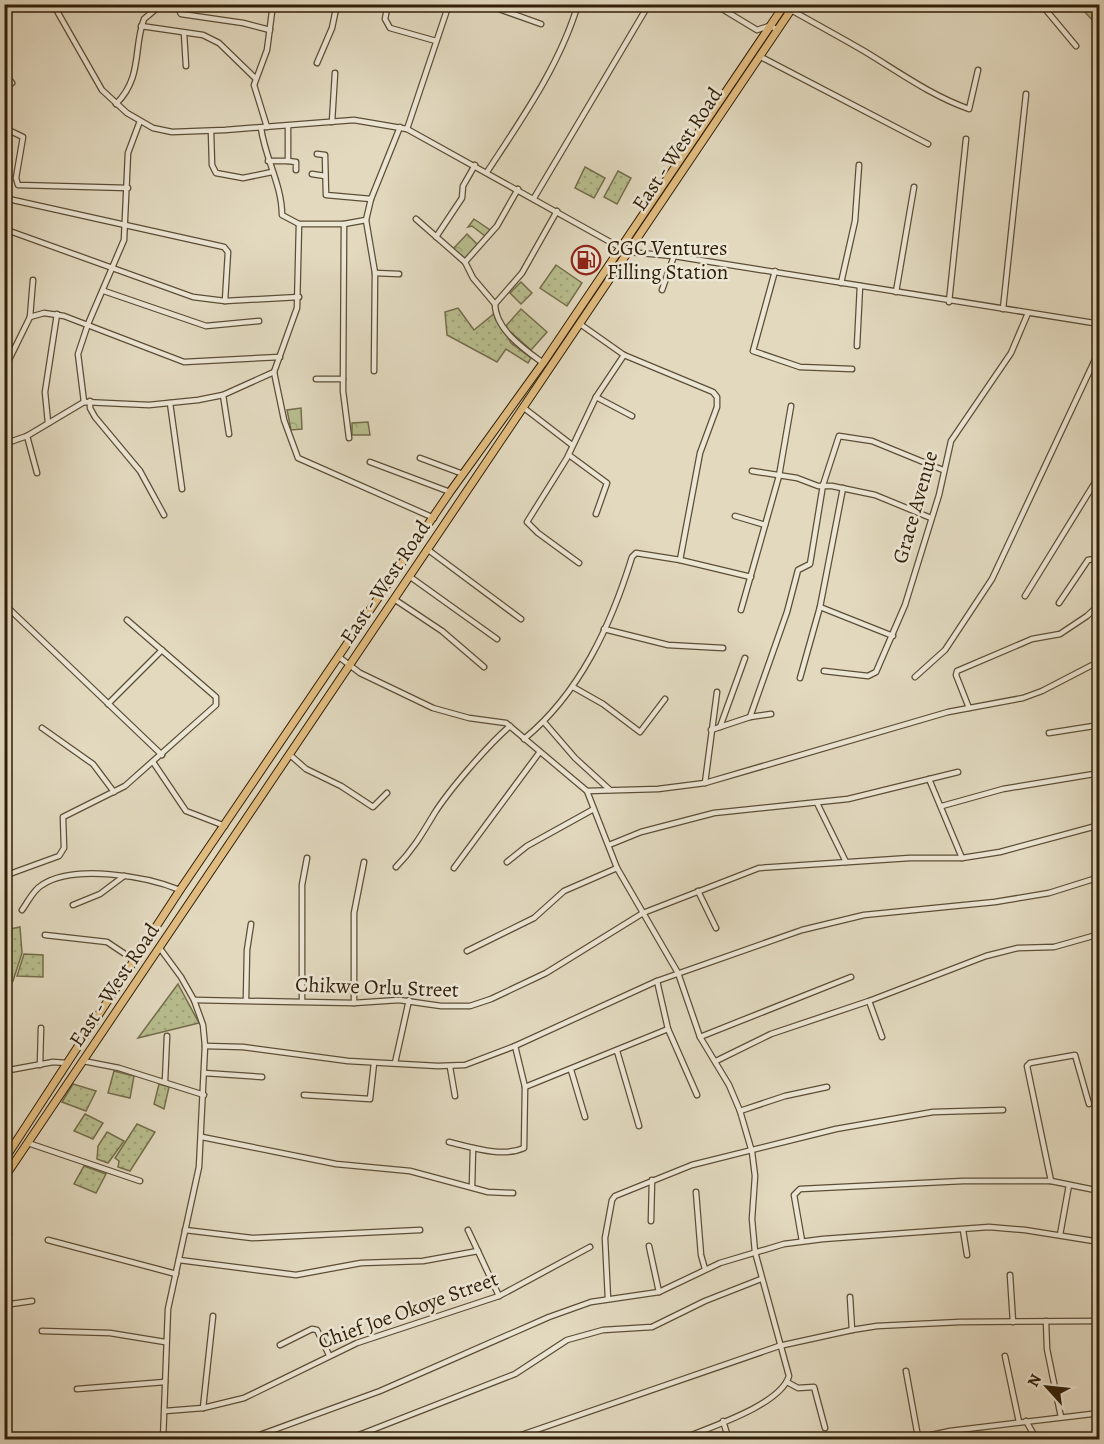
<svg xmlns="http://www.w3.org/2000/svg" width="1104" height="1444" font-family="Alegreya,serif">
<style>
.grass{fill:url(#grass-dots);stroke:#746e4c;stroke-width:1.5}
.forest{fill:url(#forest-crowns);stroke:#746e4c;stroke-width:1.5}
.lines{fill:none;stroke-linecap:round;stroke-linejoin:round}
.street-casing{stroke:#5c4e36;stroke-width:7}
.primary-casing{stroke:#301f08;stroke-width:9}
.street{stroke:#ece6d5;stroke-width:4.5}
.primary{stroke:#e1bc80;stroke-width:7}
.labels{text-anchor:middle;dominant-baseline:central;stroke-width:5;stroke-linejoin:round;paint-order:stroke}
.street-label{font-size:21px;fill:#301f08;stroke:#ece6d5}
.poi-label{font-size:21px;fill:#301f08;stroke:#ece6d5;text-anchor:start}
</style>
<defs>
<pattern id="grass-dots" width="8" height="8" patternUnits="userSpaceOnUse" patternTransform="scale(1.5)"><rect width="8" height="8" fill="#b8be8f"/><path d="M2 2h.1M6 6h.1" fill="none" stroke="#9ea37a" stroke-width="1.8" stroke-linecap="round"/></pattern>
<pattern id="forest-crowns" width="20" height="18" patternUnits="userSpaceOnUse" patternTransform="scale(1.5)"><rect width="20" height="18" fill="#b8be8f"/><path d="M2 6a3 3 0 1 1 6 0M12 15a3 3 0 1 1 6 0" fill="none" stroke="#9ea37a"/></pattern>
</defs>
<rect width="100%" height="100%" fill="#e2d9bf"/>
<filter id="stains"><feTurbulence type="fractalNoise" baseFrequency=".00333" numOctaves="4"/><feColorMatrix values="0 0 0 0 .2 0 0 0 0 .09 0 0 0 0 .02 0 0 0 .5 -.17"/></filter>
<radialGradient id="worn" r=".72"><stop offset=".6" stop-color="#630" stop-opacity="0"/><stop offset="1" stop-color="#630" stop-opacity=".3"/></radialGradient>
<g class="grass">
<path d="M1078,5h21v22z"/>
<path d="M585,167l20,11 -11,20 -19,-10z"/>
<path d="M618,171l13,7 -14,26 -13,-7z"/>
<path d="M556,265l26,18 -15,23 -27,-18z"/>
<path d="M521,282l11,11 -11,11 -11,-11z"/>
<path d="M458,308l16,22 21,-17 16,30 20,15 -3,5 -22,-14 -9,13 -50,-27 -2,-23z"/>
<path d="M521,309l26,23 -16,18 -26,-23z"/>
<path d="M20,927l2,26 -9,28 -8,-4v-47z"/>
<path d="M24,954l19,1v22l-26,-1z"/>
<path d="M178,984l21,39 -61,15z"/>
<path d="M114,1071l20,5 -4,22 -22,-5z"/>
<path d="M73,1084l23,7 -10,20 -24,-9z"/>
<path d="M159,1084l10,3 -5,22 -10,-5z"/>
<path d="M85,1114l18,9 -10,16 -19,-8z"/>
<path d="M137,1124l18,8 -25,39 -12,-4 1,-6 -4,-3z"/>
<path d="M107,1132l17,9 -16,22 -11,-4 1,-13z"/>
<path d="M84,1166l22,8 -10,19 -22,-9z"/>
</g>
<g class="forest">
<path d="M474,219l16,11 -5,6 -13,-10 -4,1z"/>
<path d="M467,234l12,12 -14,15 -12,-12z"/>
<path d="M301,408l1,21 -11,1 -4,-20z"/>
<path d="M368,422l2,13h-18v-12z"/>
</g>
<g class="lines">
<g class="street-casing">
<g id="street">
<path d="M53,4l49,86 25,23 26,15 19,4 53,-2 129,-10 53,9 214,119"/>
<path d="M176,4l5,10 62,9 27,7"/>
<path d="M388,4l-3,15 5,9 46,13"/>
<path d="M485,4l56,20"/>
<path d="M714,4l43,26 12,-4 8,3"/>
<path d="M1041,4l35,42"/>
<path d="M791,10c25,14 49,27 73,41 35,21 66,44 105,58l9,-39"/>
<path d="M141,26l62,9 16,8 36,35"/>
<path d="M184,33l2,33"/>
<path d="M759,56l169,88"/>
<path d="M317,63l15,-35 5,-24"/>
<path d="M4,73l8,10"/>
<path d="M116,104c27,-27 17,-56 28,-85l18,-15"/>
<path d="M332,122l3,-49"/>
<path d="M267,127l-13,-42 13,-35 6,-46"/>
<path d="M4,128l19,9 -7,41 2,7 110,3"/>
<path d="M261,128c4,30 21,57 21,87l17,9"/>
<path d="M407,129l42,-125"/>
<path d="M211,131l1,34 4,8 27,5 29,-6"/>
<path d="M317,154l8,1 1,40 45,4"/>
<path d="M268,161h20v-35"/>
<path d="M288,161l8,1v8"/>
<path d="M487,172c34,-52 73,-107 91,-168"/>
<path d="M312,174l13,2"/>
<path d="M4,198l220,49 4,5 -3,49"/>
<path d="M534,198l115,-194"/>
<path d="M416,219l49,43 8,16 22,26c0,25 29,45 48,59"/>
<path d="M366,220l-22,4h-45l-2,84 -23,64 10,48 14,38 136,60"/>
<path d="M344,224l-1,167 6,47"/>
<path d="M4,229l189,68 32,4 74,-4"/>
<path d="M436,237l26,-39 1,-12 12,-21"/>
<path d="M628,252l46,4 426,68"/>
<path d="M465,262l32,-36 21,-37"/>
<path d="M775,271l-22,80 47,16 52,2"/>
<path d="M375,273l24,1"/>
<path d="M841,283l14,-62 4,-56"/>
<path d="M662,290l12,-34"/>
<path d="M104,291l102,35 53,-5"/>
<path d="M896,292l18,-105"/>
<path d="M949,302l17,-163"/>
<path d="M495,304l27,-31 35,-62"/>
<path d="M1003,309l23,-215"/>
<path d="M30,317l14,-4 20,3 120,46 96,-5"/>
<path d="M580,324l44,31 89,37 4,5v10l-17,46 -20,107"/>
<path d="M857,346l3,-60"/>
<path d="M4,370l26,-53 3,-37"/>
<path d="M374,371l1,-98 -9,-53 5,-21 29,-72"/>
<path d="M316,379h27"/>
<path d="M223,395l6,39"/>
<path d="M596,397l36,19"/>
<path d="M90,401v7l5,9 45,54 24,44"/>
<path d="M84,402l-6,-48 10,-30 36,-84 4,-87 12,-32"/>
<path d="M170,403l12,86"/>
<path d="M524,408l48,37"/>
<path d="M48,423l-3,-31 12,-78"/>
<path d="M27,436l10,37"/>
<path d="M4,444l23,-8 57,-34 65,3 49,-5 25,-5 51,-23"/>
<path d="M569,455l38,28 -11,31"/>
<path d="M420,458l43,16"/>
<path d="M370,462l80,30"/>
<path d="M752,471l45,7 21,8h14l43,9 56,23"/>
<path d="M735,516l30,9"/>
<path d="M427,549l94,70"/>
<path d="M579,563l-41,-30 -11,-11 40,-64 29,-61 28,-42"/>
<path d="M409,576l88,63"/>
<path d="M1025,596l69,-112 6,-4"/>
<path d="M394,599l48,32 42,36"/>
<path d="M1059,603l29,-43 6,-1 6,5"/>
<path d="M4,604l158,151"/>
<path d="M820,607l73,29"/>
<path d="M741,610l38,-134 12,-70"/>
<path d="M604,629l64,16 55,3"/>
<path d="M339,657l21,16 73,35 36,10 37,5 81,68 30,77 61,105 22,64 29,48 11,26 12,41 3,24 -3,43 3,33 34,124c-9,30 -82,52 -110,64"/>
<path d="M824,671l44,5 8,-4 29,-67 34,-110 12,-54 60,-88 17,-40"/>
<path d="M915,677l30,-27 47,-71 108,-230"/>
<path d="M800,678l20,-71 23,-119"/>
<path d="M573,687l30,17 37,28 25,-33"/>
<path d="M108,704l54,-54"/>
<path d="M969,708l-13,-33 1,-4 75,-32 28,-5 27,-18 13,-12"/>
<path d="M750,717l37,-105 11,-42 12,-6 13,-79 16,-49 33,5 71,29"/>
<path d="M544,722l31,36 35,32"/>
<path d="M720,727l25,-69"/>
<path d="M42,728l51,36 21,28"/>
<path d="M711,730l39,-13 21,-3"/>
<path d="M1049,733l51,-8"/>
<path d="M524,739c56,-46 87,-114 108,-182l4,-4 44,7 71,17"/>
<path d="M289,754l17,15 35,17 32,21 14,-14"/>
<path d="M153,762l33,49 39,15"/>
<path d="M929,779l33,79"/>
<path d="M705,783l12,-91"/>
<path d="M587,791l71,-2 47,-6 243,-71 75,-14 19,-7 58,-30"/>
<path d="M817,803l29,59"/>
<path d="M942,806l61,-17 97,-16"/>
<path d="M609,845l32,-13 73,-19 134,-14 110,-27"/>
<path d="M507,862l20,-16 65,-36"/>
<path d="M396,867c17,-17 26,-33 38,-53 15,-24 54,-69 76,-88"/>
<path d="M454,868l85,-115"/>
<path d="M4,876l55,-20 5,-8 -1,-31 62,-31 91,-81v-8l-89,-77"/>
<path d="M698,891l18,37"/>
<path d="M73,905l27,-11 24,-18"/>
<path d="M22,910c6,-8 11,-20 20,-25 32,-21 104,-9 138,5"/>
<path d="M45,935l62,7 27,18"/>
<path d="M159,947l22,30 13,23 9,25 2,21 -6,121 -31,142 -5,131"/>
<path d="M467,951l67,-33 30,-27 53,-23"/>
<path d="M657,981l11,48 29,66"/>
<path d="M246,999l1,-49 4,-26"/>
<path d="M194,1000l160,3 45,-3 42,6h29l21,-7 55,-26 97,-60 116,-45 151,-10h52l38,-6 100,-27"/>
<path d="M302,1001v-116l5,-27"/>
<path d="M869,1001l13,36"/>
<path d="M354,1003v-90l10,-51"/>
<path d="M700,1037l151,-60"/>
<path d="M205,1046l38,1 105,14 90,5 27,-1 50,-19 142,-65 145,-51 62,-15 131,-13 54,-9 51,-16"/>
<path d="M617,1051l22,75"/>
<path d="M83,1061l36,7 85,27"/>
<path d="M716,1061l55,-27 98,-33 117,-45 32,-8 36,-1 46,-13"/>
<path d="M395,1063l14,-63"/>
<path d="M40,1065l1,-37"/>
<path d="M450,1067l5,29"/>
<path d="M571,1070l14,47"/>
<path d="M4,1071l49,-9 14,1"/>
<path d="M204,1073l58,4"/>
<path d="M165,1081l2,-45"/>
<path d="M525,1087l143,-58"/>
<path d="M304,1095l66,4 4,-36"/>
<path d="M740,1111l45,-15 42,-9"/>
<path d="M202,1137l134,27 74,7 78,21 25,1"/>
<path d="M449,1142c22,5 53,16 75,6l1,-61 -10,-41"/>
<path d="M28,1143l112,38"/>
<path d="M1051,1181l-24,-115 3,-3 45,-8 14,49"/>
<path d="M472,1187l1,-39"/>
<path d="M696,1192l5,63 4,14"/>
<path d="M651,1221l1,-41"/>
<path d="M185,1230l67,8 168,-8"/>
<path d="M468,1230l31,66"/>
<path d="M963,1230l4,25"/>
<path d="M4,1235l5,-1"/>
<path d="M1060,1235l9,-50"/>
<path d="M48,1240l128,34"/>
<path d="M802,1241l-8,-46 6,-6 163,-8h88l49,10"/>
<path d="M649,1246l10,46"/>
<path d="M179,1260l117,15 65,-12 62,-2 55,-10"/>
<path d="M1010,1275l3,47"/>
<path d="M850,1297l2,33"/>
<path d="M608,1299l-3,-61 7,-38 3,-4 77,-31 144,-36 97,-17 70,-2"/>
<path d="M4,1305l28,-4"/>
<path d="M1046,1321l1,28 14,68"/>
<path d="M42,1331l68,2 55,9"/>
<path d="M280,1345l32,-16 5,1 12,25"/>
<path d="M1005,1356l14,66"/>
<path d="M906,1371l12,66"/>
<path d="M787,1382l11,6 16,-1 11,41"/>
<path d="M77,1389l88,-7"/>
<path d="M203,1408l10,-92"/>
<path d="M165,1411l38,-3 41,-10 113,-55 142,-47 91,-49"/>
<path d="M723,1421l6,19"/>
<path d="M1026,1421l11,19"/>
<path d="M246,1440l134,-49 169,-74 42,-15 68,-10 61,-29 64,-19 39,-5 166,-12 36,3 75,12"/>
<path d="M346,1440l169,-66 52,-34 36,-10 49,-3 53,-26 56,-22"/>
<path d="M507,1440l272,-94 73,-16 25,-4 83,-4 140,-1"/>
<path d="M908,1440l42,-9 150,-18"/>
</g>
</g>
<g class="primary-casing">
<g id="primary">
<path d="M4,1160l176,-270 270,-398 93,-129 242,-359"/>
<path d="M4,1178l791,-1174"/>
</g>
</g>
<use href="#street" class="street"/>
<use href="#primary" class="primary"/>
</g>
<defs>
<g id="fuel-ring" transform="scale(1.5)"><circle r="9.5" fill="#ece6d5" stroke="#8f2418" stroke-width="1.5"/><path d="M-5.5-6h7V0h2V4h1.3V-2.5L3-4.5l.8-.8L6-3V5H2.5V1h-1V6h-7ZM-4.2-4.7v3.2H.2V-4.7Z" fill="#8f2418"/></g>
</defs>
<g fill-rule="evenodd">
<use href="#fuel-ring" x="586" y="260"/>
</g>
<g class="labels">
<g class="street-label">
<text transform="translate(677 149) rotate(-56)">East - West Road</text>
<text transform="translate(915 507) rotate(-74)">Grace Avenue</text>
<text transform="translate(385 582) rotate(-56)">East - West Road</text>
<text transform="translate(114 985) rotate(-56)">East - West Road</text>
<text transform="translate(377 987) rotate(2)">Chikwe Orlu Street</text>
<text transform="translate(408 1310) rotate(-20)">Chief Joe Okoye Street</text>
</g>
<g class="poi-label">
<text x="607" y="248">CGC Ventures<tspan x="607" dy="24">Filling Station</tspan></text>
</g>
</g>
<rect width="1104" height="1444" fill="none" stroke="#e2d9bf" stroke-width="24"/>
<rect x="6" y="6" width="1092" height="1432" fill="none" stroke="#301f08" stroke-width="3"/>
<rect x="12" y="12" width="1080" height="1420" fill="none" stroke="#301f08" stroke-width="1.5"/>
<g transform="translate(1047 1387) rotate(297)" stroke="#ece6d5" stroke-width="4.5" paint-order="stroke">
<path d="M0-4.5L10 22L0 15L-10 22Z" fill="#301f08"/>
<text y="-9" font-size="16" font-weight="bold" text-anchor="middle" fill="#301f08">N</text>
</g>
<rect width="100%" height="100%" filter="url(#stains)"/>
<rect width="100%" height="100%" fill="url(#worn)"/>
</svg>
